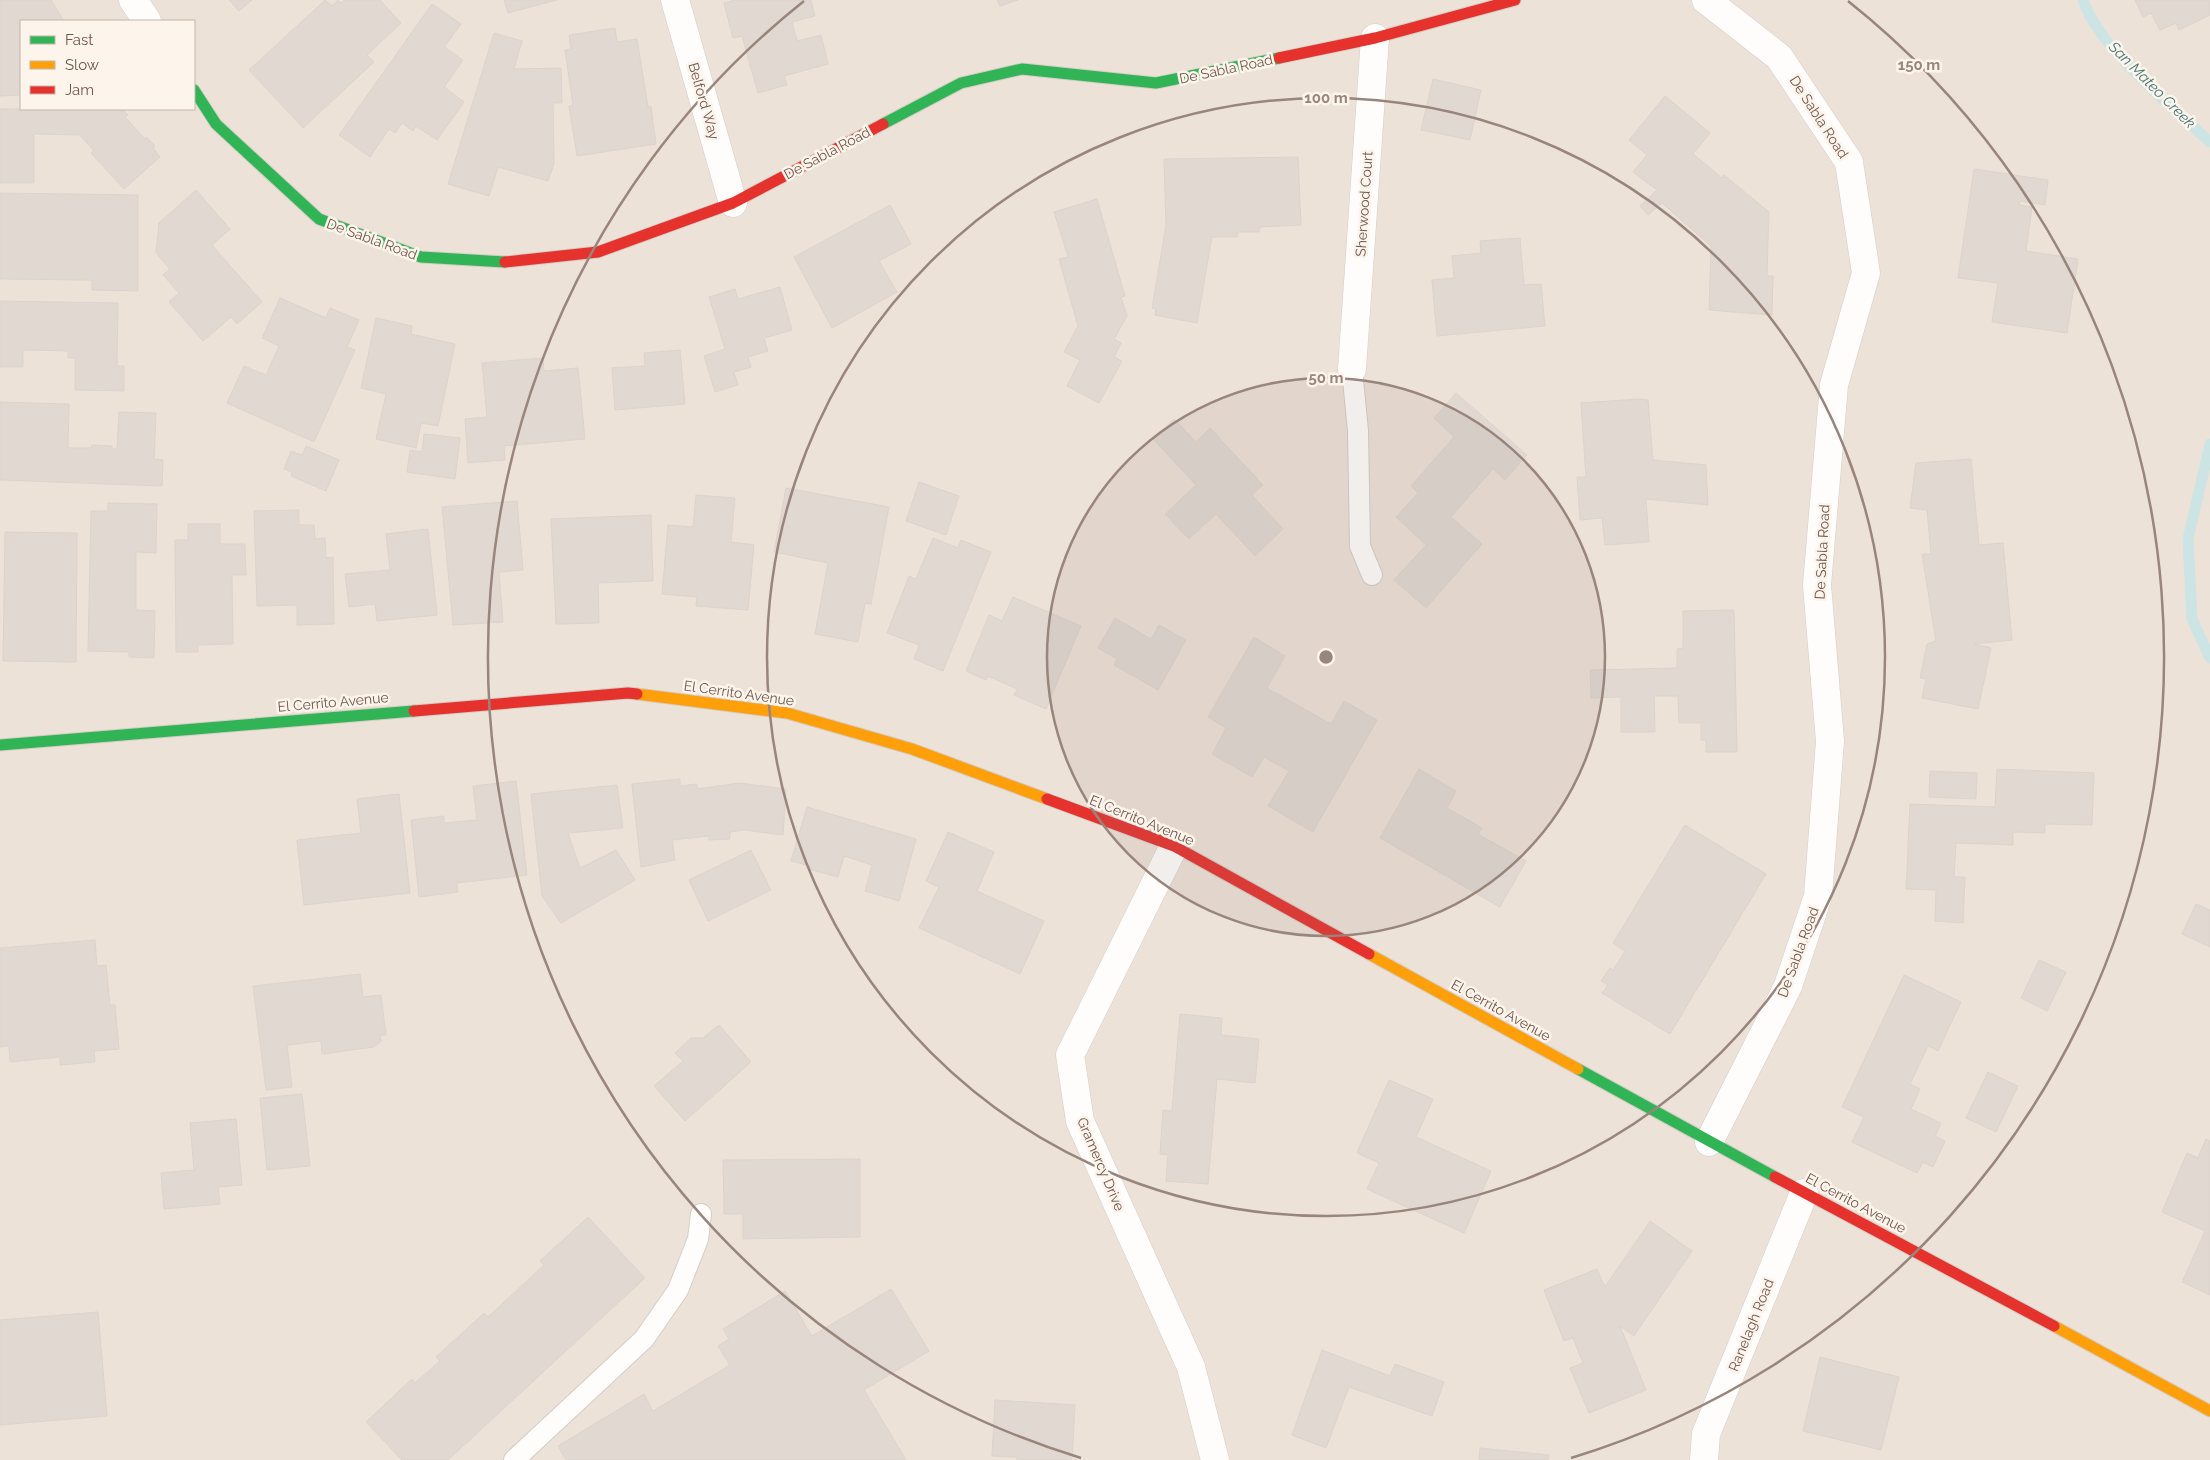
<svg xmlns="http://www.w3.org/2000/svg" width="2210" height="1460" font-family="Raleway,sans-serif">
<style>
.residential{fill:#ede2d8;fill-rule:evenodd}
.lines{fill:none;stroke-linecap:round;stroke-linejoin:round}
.stream{stroke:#cde4e4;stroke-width:11}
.building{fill:#e1d8d2;stroke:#ddd3cd}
.lane-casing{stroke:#d4cdc8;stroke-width:22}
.street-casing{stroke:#d4cdc8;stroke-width:29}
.fast-casing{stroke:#d4ccc6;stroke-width:13}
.slow-casing{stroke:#d4ccc6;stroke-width:13}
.jam-casing{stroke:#d4ccc6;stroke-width:13}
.lane{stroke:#fefdfc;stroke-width:20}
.street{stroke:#fefdfc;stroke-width:28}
.fast{stroke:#30b455;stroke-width:11}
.slow{stroke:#ff9f0a;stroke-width:11}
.jam{stroke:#e5322d;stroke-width:11}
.ring{fill:none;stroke:#98857c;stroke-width:2.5}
.labels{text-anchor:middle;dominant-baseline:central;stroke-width:5;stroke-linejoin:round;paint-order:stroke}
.street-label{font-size:14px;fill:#70574d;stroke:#fdf4eb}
.water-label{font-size:15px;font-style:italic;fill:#46767b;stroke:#fdf4eb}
.centre{fill:#98857c;stroke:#fdf4eb;stroke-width:2.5}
.ring-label{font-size:15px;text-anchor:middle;font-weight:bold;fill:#98857c;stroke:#fdf4eb;stroke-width:5;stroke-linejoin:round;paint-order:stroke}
</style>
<rect width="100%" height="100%" fill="#f5f0ea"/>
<path class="residential" d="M0,0h2210v1460h-2210zM21,21h173v88h-173z"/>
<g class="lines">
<g class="stream">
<path d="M2083,0c16,48 89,107 127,142"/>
<path d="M2210,444l-22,95 4,80 18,39"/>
</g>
</g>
<g class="building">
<path d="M0,0h51l13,21h-43v74l-21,1z"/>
<path d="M229,0h23l-13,11z"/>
<path d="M325,0l7,6 6,-6 3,3 3,-3h36l21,23 -34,32 7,7 -71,66 -54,-58z"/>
<path d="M504,0h53l-49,13z"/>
<path d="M735,0h76l4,16 -23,6 5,19 24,-6 7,29 -44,12 3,9 -29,8 -16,-57 -9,2 -9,-35z"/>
<path d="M997,0h21l-18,6z"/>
<path d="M2135,0h75v15l-31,15 -3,-7 -16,7 -9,-17 -8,4z"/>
<path d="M432,4l29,20 -17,23 19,13 -19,27 20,15 -27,38 -21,-14 -3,5 -11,-8 -7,10 -6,-4 -19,28 -31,-22z"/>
<path d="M615,28l2,14 20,-3 11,68h3l5,37 -79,12 -8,-50 4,-1 -8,-55 6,-1 -2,-14z"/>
<path d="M494,33l28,8 -8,28 47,-1 1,35h-9l1,61 -6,17 -50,-14 -9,29 -41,-12z"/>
<path d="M1433,79l48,11 -11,50 -49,-10z"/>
<path d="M1665,96l45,37 -17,21 29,24 2,-3 45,37 -2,64h6l-1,39 -63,-5 2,-64 -49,-43 -14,12 -8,-9 17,-16 -24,-18 14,-17 -18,-15z"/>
<path d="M0,109h122l6,6 -3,2 20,22 1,-2 9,9 -2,2 7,9 -36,32 -33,-36 3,-2 -14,-16 -46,-1v49h-34z"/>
<path d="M1298,157l3,68 -41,2 -1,5h-21l-1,5h-25l-15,86 -42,-8 1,-6 -4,-1 14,-83 -2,-66z"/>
<path d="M1974,169l74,11 -3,25 -25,-4 -1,4 13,2 -6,44 52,8 -11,74 -75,-11 6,-39 -40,-5z"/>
<path d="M196,190l34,39 -18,16 50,57 -25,22 -6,-7 -28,24 -34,-39 10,-9 -16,-18 7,-6 -14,-16 3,-30z"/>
<path d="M0,193l138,2v96l-46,-1v-10l-92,-1z"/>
<path d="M1097,199l28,97 -4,1 6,19 -13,23 7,4 -7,14 8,4 -23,42 -32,-17 13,-26 -16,-8 14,-26 -19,-67 9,-2 -14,-45z"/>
<path d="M890,205l21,39 -32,17 18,31 -65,36 -38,-71z"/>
<path d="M1520,238l4,47 17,-1 4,42 -108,10 -5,-56 22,-2 -2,-22 29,-3 -1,-12z"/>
<path d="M780,287l12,43 -28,8 4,13 -20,6 3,10 -17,5 4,13 -23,7 -11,-36 21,-7 -16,-52 26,-8 3,10z"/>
<path d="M280,298l46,20 4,-10 29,12 -12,27 8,3 -41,92 -87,-39 17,-37 22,9 13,-29 -17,-8z"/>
<path d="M0,301l118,2 -1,63h7v25l-49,-1v-32h-7v-7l-45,-1v17h-23z"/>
<path d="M376,318l36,8 -1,8 44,10 -17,82 -17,-3 -5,25 -40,-9 10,-45 -25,-6z"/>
<path d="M680,350l5,54 -70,6 -3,-42 33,-2 -1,-13z"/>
<path d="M543,358l1,13 34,-3 7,71 -81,7 1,14 -37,3 -3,-44 22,-2 -5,-54z"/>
<path d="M1456,393l71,62 -22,25 -12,-11 -42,48 31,27 -56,64 -32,-28 32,-35 -30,-28 22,-24 -7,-7 43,-49 -20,-19z"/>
<path d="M1639,399l9,1 5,60 53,5 2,40 -62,-6 3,43 -44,3 -3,-27 -22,2 -3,-43h9l-5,-74z"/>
<path d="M0,402l69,2 -1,44h23l1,-3 20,1v3h5l2,-37 37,1 -2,46 9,1 -1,26 -162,-6z"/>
<path d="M1174,419l22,23 14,-14 53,57 -11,10 31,34 -28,27 -39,-42 -27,25 -24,-25 31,-29 -43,-46z"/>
<path d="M424,434l36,4 -5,41 -48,-7 3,-22 12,2z"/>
<path d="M306,446l33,14 -13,31 -35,-15 1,-4 -8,-3 7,-18 11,4z"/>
<path d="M1971,459l8,86 24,-2 9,97 -38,4 17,4 -13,61 -56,-11 4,-19 -6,-1 7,-34 9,-3 -14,-87h9l-4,-44 -17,-2 6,-45z"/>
<path d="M919,482l40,14 -13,39 -40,-14z"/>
<path d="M786,488l103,19 -18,97 -6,-1 -7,39 -43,-8 13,-71 -54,-11z"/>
<path d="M696,495l39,3 -4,44 23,3 -6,65 -52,-4 1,-9 -35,-3 6,-69 25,2z"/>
<path d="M517,501l6,69 -24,2 4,50 -50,3 -11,-118z"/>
<path d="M108,503l49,1 -1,49 -20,-1v58l19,1 -1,47 -25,-1v-5l-41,-1 3,-140h17z"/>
<path d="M299,510v15h15l1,14 10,-1 1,20 7,-1 1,67 -37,1v-20l-40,1 -3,-95z"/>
<path d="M651,515l2,66 -55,2 1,40 -43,1 -5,-105z"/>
<path d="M188,524h32v20h25l1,31h-14l1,69 -35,1v7h-22l-1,-112h13z"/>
<path d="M428,529l9,86 -60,6 -2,-17 -26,3 -4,-33 45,-4 -4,-36z"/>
<path d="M5,532l72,1 -1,129 -73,-1z"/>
<path d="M933,538l25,10 3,-8 30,12 -48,119 -29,-12 5,-14 -32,-12 22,-57 7,3z"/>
<path d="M1013,597l68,29 -35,83 -32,-14 3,-6 -29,-13 -2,4 -20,-9 23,-56 13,6z"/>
<path d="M1734,610l3,142h-31v-12h-5v-17h-22l-1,-27h-24l1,36h-34v-35l-30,1 -1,-28 87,-2v-19l6,-1v-37z"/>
<path d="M1115,618l36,21 8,-14 27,15 -28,50 -44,-25 3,-6 -19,-11z"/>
<path d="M1254,637l31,19 -18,32 64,36 13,-23 33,19 -64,112 -45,-26 21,-35 -25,-14 -12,20 -40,-23 14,-26 -18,-11z"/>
<path d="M1419,769l37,22 -9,17 35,20 -4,6 48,27 -26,46 -120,-69z"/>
<path d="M1997,769l97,4 -2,52 -47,-1v9l-32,-1v13l-57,-2 -2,34h11l-2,46 -28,-2 1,-31 -30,-1 4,-85 85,3z"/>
<path d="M1930,771l47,2 -1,26 -47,-2z"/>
<path d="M680,779v7l17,-2 1,5 41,-6 47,6 -3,46 -39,-5 -14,2v7l-21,1v-4l-37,4 3,20 -34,7 -9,-83z"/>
<path d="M516,781l11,94 -70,8 1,9 -39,5 -8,-77 33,-4v7l33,-3 -4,-34z"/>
<path d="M617,785l6,43 -55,5 12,35 36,-18 19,30 -74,43 -19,-27 -11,-102z"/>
<path d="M399,794l11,99 -106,12 -7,-65 64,-7 -4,-34z"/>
<path d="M807,807l109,32 -17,62 -34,-10 7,-26 -28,-9 -6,21 -30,-8 2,-3 -19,-5z"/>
<path d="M1685,825l81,49 -96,160 -68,-41 6,-8 -7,-4 9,-13 3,2 12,-19 -12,-8z"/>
<path d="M948,832l46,20 -17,39 67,30 -24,53 -101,-46 20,-41 -13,-6z"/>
<path d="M751,850l20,40 -63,31 -19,-41z"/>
<path d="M2196,904l14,6v37l-28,-13z"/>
<path d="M95,940l2,26 9,-1 4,40h5l4,44 -25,2 1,11 -35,3v-8l-50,5 -1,-16 -9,1v-99z"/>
<path d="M2039,960l27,12 -19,39 -26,-13z"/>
<path d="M360,974l3,23 18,-2 5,40h-6l1,6 -7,6 -52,7 -1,-13 -34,4 5,42 -26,3 -13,-104z"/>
<path d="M1904,975l57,27 -23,49 -10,-5 -18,38 10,5 -9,20 30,14 -6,13 10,5 -12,26 -10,-5 -6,11 -65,-31 12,-25 -22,-10z"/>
<path d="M1180,1014l42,4 -1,17 38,4 -4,44 -38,-4 -9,105 -42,-3 2,-26 -8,-1 3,-44 9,1z"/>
<path d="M719,1025l32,37 -66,59 -31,-35 29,-25 -8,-8 16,-15h12z"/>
<path d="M1988,1072l30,14 -22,46 -30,-14z"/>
<path d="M1389,1080l44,19 -17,38 75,34 -27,62 -97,-44 12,-26 -22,-10z"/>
<path d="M302,1094l8,72 -43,4 -7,-72z"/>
<path d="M236,1119l6,66 -24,2 2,17 -56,5 -3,-36 33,-3 -4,-47z"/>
<path d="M2206,1139l4,2v154l-28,-13 23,-51 -43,-19 25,-59 11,5z"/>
<path d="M860,1159v78l-117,2v-25h-19l-1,-54z"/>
<path d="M588,1217l57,61 -197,182h-46l-36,-38 46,-43 3,4 25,-22 -4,-4 48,-44 4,4 56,-52 -4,-4z"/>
<path d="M1650,1221l42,30 -58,85 -14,-10 26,64 -57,23 -19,-45 13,-5 -10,-25 -9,3 -20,-51 53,-21 8,18z"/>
<path d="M891,1289l38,62 -65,39 42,70h-340l-8,-14 86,-52 9,17 77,-46 -12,-19 11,-7 -6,-10 62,-38 27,45z"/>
<path d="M98,1312l9,104 -107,9v-105z"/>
<path d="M1322,1350l68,26 5,-12 49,18 -12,34 -83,-29 -23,61 -34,-13z"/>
<path d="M1820,1357l79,20 -18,73 -78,-19z"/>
<path d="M995,1400l80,5 -3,55h-55v-3l-25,-1z"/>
<path d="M1480,1448l69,7 -1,5h-69z"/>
</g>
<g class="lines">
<g class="lane-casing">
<g id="lane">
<path d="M1352,369l6,62 2,115 12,29"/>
<path d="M514,1460l130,-121 34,-49 20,-51 3,-25"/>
</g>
</g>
<g class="street-casing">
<g id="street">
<path d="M133,0l14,21"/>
<path d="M675,0l58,203"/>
<path d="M1706,0l73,57 70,105 17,111 -32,112 -17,200 13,156 -12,155 -30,90 -79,156"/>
<path d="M1352,369l23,-331"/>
<path d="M1174,846l-104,209 10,66 111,246 24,93"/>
<path d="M1704,1460l2,-26 98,-241"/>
</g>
</g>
<g class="fast-casing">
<g id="fast">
<path d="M194,90l22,34 103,95 102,38 84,5"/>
<path d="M883,124l78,-41 61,-14 134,14 123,-25"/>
<path d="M0,745l414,-34"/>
<path d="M1578,1069l197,108"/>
</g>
</g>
<g class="slow-casing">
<g id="slow">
<path d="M637,694l150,19 125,36 135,50"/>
<path d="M1369,954l209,115"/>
<path d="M2054,1326l156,85"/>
</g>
</g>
<g class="jam-casing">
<g id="jam">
<path d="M1279,58l96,-20 140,-38"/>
<path d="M505,262l93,-10 135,-49 150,-79"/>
<path d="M414,711l214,-18 9,1"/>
<path d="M1047,799l127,47 195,108"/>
<path d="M1775,1177l279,149"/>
</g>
</g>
<use href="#lane" class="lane"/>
<use href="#street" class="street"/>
<use href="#fast" class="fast"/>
<use href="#slow" class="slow"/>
<use href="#jam" class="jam"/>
</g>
<circle cx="1326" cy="657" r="279" fill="#98857c" fill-opacity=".12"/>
<g class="ring">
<circle cx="1326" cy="657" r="279"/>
<circle cx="1326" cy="657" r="559"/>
<path d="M1081 1458A838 838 0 0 1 804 1M1848 1A838 838 0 0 1 1571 1458"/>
</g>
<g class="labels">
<g class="street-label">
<text transform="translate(1226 69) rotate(-12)">De Sabla Road</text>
<text transform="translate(704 101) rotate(74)">Belford Way</text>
<text transform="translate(1819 117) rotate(57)">De Sabla Road</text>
<text transform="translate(827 153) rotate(-28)">De Sabla Road</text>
<text transform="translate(1364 204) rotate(-86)">Sherwood Court</text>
<text transform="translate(372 239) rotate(20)">De Sabla Road</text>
<text transform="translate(1822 552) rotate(-87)">De Sabla Road</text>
<text transform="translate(739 693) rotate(8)">El Cerrito Avenue</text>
<text transform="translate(333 702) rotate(-5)">El Cerrito Avenue</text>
<text transform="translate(1142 820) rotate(22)">El Cerrito Avenue</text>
<text transform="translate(1798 952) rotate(-70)">De Sabla Road</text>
<text transform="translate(1501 1010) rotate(29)">El Cerrito Avenue</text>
<text transform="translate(1101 1164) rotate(67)">Gramercy Drive</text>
<text transform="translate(1856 1203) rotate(28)">El Cerrito Avenue</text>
<text transform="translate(1751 1325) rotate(-68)">Ranelagh Road</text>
</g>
<g class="water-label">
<text transform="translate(2152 85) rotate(45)">San Mateo Creek</text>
</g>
</g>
<circle cx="1326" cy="657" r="8" class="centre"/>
<g class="ring-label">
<text x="1919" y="70">150 m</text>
<text x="1326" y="103">100 m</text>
<text x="1326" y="383">50 m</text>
</g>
<rect x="20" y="20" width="175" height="90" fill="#fdf4eb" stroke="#c5b5ac"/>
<rect x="30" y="36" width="25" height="8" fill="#30b455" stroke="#c5b5ac"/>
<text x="65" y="45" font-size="15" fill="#70574d">Fast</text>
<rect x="30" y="61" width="25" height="8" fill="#ff9f0a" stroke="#c5b5ac"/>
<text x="65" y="70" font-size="15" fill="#70574d">Slow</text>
<rect x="30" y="86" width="25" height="8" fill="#e5322d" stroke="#c5b5ac"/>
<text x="65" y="95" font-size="15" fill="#70574d">Jam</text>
</svg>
